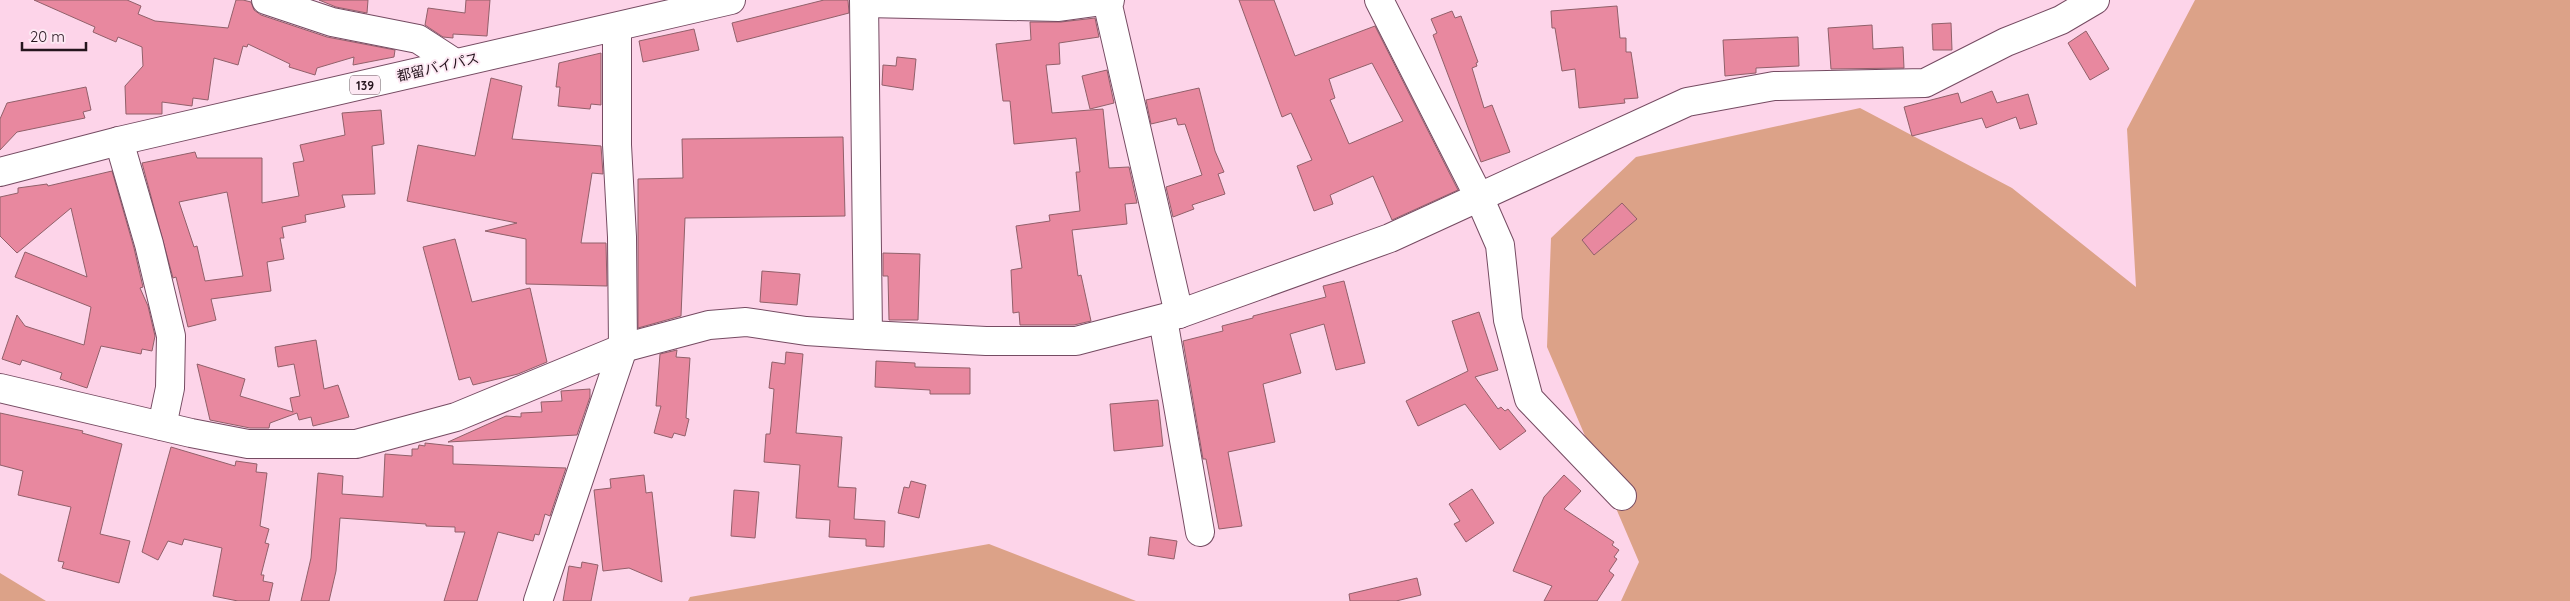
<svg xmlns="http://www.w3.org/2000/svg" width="2570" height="601" font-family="Quicksand,'Noto Sans JP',sans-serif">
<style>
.green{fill:#dca288}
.building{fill:#e8889f;stroke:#91606a;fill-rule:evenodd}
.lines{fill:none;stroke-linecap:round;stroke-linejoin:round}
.minor-casing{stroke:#754b62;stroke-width:30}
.highway-casing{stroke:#754b62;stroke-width:30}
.minor{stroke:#fff;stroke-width:28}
.highway{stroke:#fff;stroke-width:28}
.labels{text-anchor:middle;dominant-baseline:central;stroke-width:4;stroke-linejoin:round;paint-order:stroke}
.shield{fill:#fde8f3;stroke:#66545d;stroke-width:1}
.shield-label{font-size:12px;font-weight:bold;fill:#25141d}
.street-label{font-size:14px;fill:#25141d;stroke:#fde8f3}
</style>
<rect width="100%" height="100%" fill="#fdd4e9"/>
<g class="green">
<path d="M2195,0h375v601h-949l18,-39 -92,-215 4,-109 85,-81 224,-49 152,80 124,99 -9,-158z"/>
<path d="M989,544l147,57h-448l2,-4z"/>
<path d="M0,573l46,28h-46z"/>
</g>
<g class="building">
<path d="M34,0h93l14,6 -3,8 17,7 73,7 8,-28h7l8,2 3,8 7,5 66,22 68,13 -1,7 -41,8 1,-8 -37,11 -2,7 -26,-8 1,-3 -42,-20 -1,3 -4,-1 -5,19 -24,-7 -6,42 -15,-2 -1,8 -30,-4v12h-36l-1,-28 18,-20 -1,-19 -24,-10 -2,5 -23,-10 2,-5z"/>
<path d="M319,0h49l-1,13 -31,-6z"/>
<path d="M466,0h24l-3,36 -34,-2v4l-10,-1 -18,-12 3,-17 37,5z"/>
<path d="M824,0h24l1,13 -112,29 -5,-19z"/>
<path d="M1239,0h35l21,56 80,-30 83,164 -66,30 -19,-44 -43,19 3,9 -19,7 -17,-45 15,-6 -21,-47 -9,4zM1372,63l31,58 -54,23 -19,-44 5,-2 -6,-19z"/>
<path d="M1617,6l3,32h6v14h5l7,46 -14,1 1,4 -46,5 -4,-39 -13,2 -7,-43h-3l-1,-17z"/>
<path d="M1452,11l3,7 6,-2 17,46 -2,1 1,3 -5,2 12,40 8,-3 18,47 -29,10 -48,-127 4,-2 -6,-14z"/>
<path d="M1095,18l4,19 -40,6 1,21 -14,1 6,48 51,-4 6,59 20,-1 8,36 -12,1 2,20 -55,6 6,46 3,-1 10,46 -17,4h-54l-1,-13 -6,1 -2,-43 11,-2 -6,-42 34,-5 -1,-6 31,-4 -4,-39h4l-4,-34 -62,6 -4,-43h-7l-7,-57 35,-4 -1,-18h31z"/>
<path d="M1951,23l1,27h-19l-1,-26z"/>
<path d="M1872,25l1,24 30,-2 1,21 -73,1 -3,-41z"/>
<path d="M694,29l5,21 -56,12 -4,-21z"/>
<path d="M2086,31l23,38 -19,11 -22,-37z"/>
<path d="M1798,37l1,29 -43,2v5l-31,3 -2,-36z"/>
<path d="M601,53v52l-10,-1 -1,5 -32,-3 2,-19h-4l3,-24z"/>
<path d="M897,57l19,2 -3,31 -31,-5 1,-20 13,1z"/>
<path d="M1107,70l7,33 -24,6 -8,-33z"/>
<path d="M491,78l31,8 -10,53 89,7 2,28 -11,-1 -11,70h25l1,43 -81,-2v-45l-41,-8 32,-8 -110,-22 11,-56 57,11z"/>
<path d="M86,87l5,23 -8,2 2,6 -68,14 -17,18v-31l7,-16z"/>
<path d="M1199,88l16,63 9,21 -6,2 7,20 -33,11 2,4 -21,8 -7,-30 36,-12 -17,-51 -7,1 -2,-7 -25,6 -5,-24z"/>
<path d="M1992,91l5,12 31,-9 9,30 -17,5 -4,-12 -30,11 -4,-10 -70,18 -8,-29 54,-14 3,10z"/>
<path d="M381,110l3,34 -12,2 3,48 -33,1 3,12 -40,8 1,7 -24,5 2,11h-4l4,21 -17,3 4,29 -60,8 5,21 -28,7 -12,-50 -3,1 -31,-115 53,-11 2,6h65v45l37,-7 -6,-33 11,-2 -4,-16 45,-10 -3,-22zM227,192l16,84 -38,5 -8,-35 -3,1 -15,-45z"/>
<path d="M843,137l2,79 -160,2 -4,98 -43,12v-149l45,-1 -1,-39z"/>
<path d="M112,171l22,77 9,39 -3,1 8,18 7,30 -3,15 -10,-2 -1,5 -40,-8 -14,42 -27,-9 2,-6 -40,-13 -2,5 -18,-6 15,-44 8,11 59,19 7,-38 -76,-30 10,-25 62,25 -16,-69 -54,45 -17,-17v-39l18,-4v-5l29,-4 1,2z"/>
<path d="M1622,203l15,16 -43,36 -12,-15z"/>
<path d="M455,239l17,63 58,-14 17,74 -29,12 -45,11 -3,-8 -11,3 -36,-133z"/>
<path d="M883,253l37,1 -2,66h-29l-1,-44h-5z"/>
<path d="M762,271l38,3 -3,31 -37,-3z"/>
<path d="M1344,281l21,82 -29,7 -12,-46 -34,10 11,39 -38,11 12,58 -47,10 14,74 -23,3 -13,-70h-3l-20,-118 40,-10 -1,-5 31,-8v-2l73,-19 -3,-11z"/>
<path d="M1479,312l19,58 -23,7 23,32 3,-2 4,4 3,-2 18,22 -26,19 -35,-46 -47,22 -12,-25 62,-30 -16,-50z"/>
<path d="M316,340l8,49 14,-4 11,32 -36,9 -2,-9 -12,3 -2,-7 -27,10 -1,5h-19l-40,-8 -13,-56 48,15 -5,17 53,16 -3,-14 10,-2 -6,-32 -16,3 -3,-20z"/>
<path d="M677,350l-1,7 14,1 -4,60 3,1 -4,17 -11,-3 -2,5 -18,-5 7,-27h-5l4,-52z"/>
<path d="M786,352l17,2 -7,79 46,4 -4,50 18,1 -2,31 31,2 -1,26 -18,-1v-7l-37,-2 1,-17 -34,-2 4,-53 -36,-3 2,-28h4l1,-8 3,-37 -5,-1 3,-26 13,2z"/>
<path d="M876,361l39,2v4l55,1v26h-40v-4l-55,-3z"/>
<path d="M590,389v8l-13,38 -129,7 58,-26 15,1v-4l21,-1 -1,-10 21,-1 -1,-10z"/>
<path d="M1158,400l5,46 -49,5 -4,-47z"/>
<path d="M0,413l83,18 -1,2 40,11 -22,90 30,7 -11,42 -57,-15 2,-6 -6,-1 13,-54 -53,-12 5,-24 -23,-6z"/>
<path d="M425,443l28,3v18l113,4 -16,48 -5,-2 -6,21 -4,-1 -2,7 -35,-9 -21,69h-33l21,-69h-10v-5l-29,-1v-2l-86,-6 -4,53 -7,30h-28l10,-43 7,-85 25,3 -1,18 41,3 2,-43 27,2v-7h6l1,-4 6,1z"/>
<path d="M171,447l64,19 1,-5 21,3 -1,8 11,1 -7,53 9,3 -4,14 4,1 -8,31h3l-1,6 10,2 -4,18h-31l-25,-5 9,-48 -38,-9 -2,6 -14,-4 -10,19 -16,-8z"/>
<path d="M644,475l2,18 6,-1 10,90 -33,-14 -26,3 -9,-81 17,-2 -1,-9z"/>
<path d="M1564,475l17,16 -17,18 50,33 -2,3 7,5 -5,7 3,2 -8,12 5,4 -17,26h-53l8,-15 -39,-15 31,-74z"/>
<path d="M911,481l15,4 -7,33 -21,-5 6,-26 5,1z"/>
<path d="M1472,489l22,34 -28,19 -12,-18 6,-3 -11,-17z"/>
<path d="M734,490l25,2 -4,46 -24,-2z"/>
<path d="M1150,537l27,4 -3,18 -26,-4z"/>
<path d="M582,562l16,3 -7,36h-28l6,-35 12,2z"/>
<path d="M1417,578l4,17 -25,6h-46l-1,-7z"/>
</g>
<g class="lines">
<g class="minor-casing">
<g id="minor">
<path d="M266,0l66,22 86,17 37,24"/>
<path d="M864,0l4,335"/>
<path d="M1379,0l100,197 21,48 8,75 21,79 93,97"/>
<path d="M1107,1l72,313"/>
<path d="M865,3l194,4 51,-7"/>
<path d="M119,141l30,103 22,92 -1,52 -8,38"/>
<path d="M1163,319l37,213"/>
<path d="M0,388l191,45 57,11h108l100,-27 167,-69 86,-23 37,-3 60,9 62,4 118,6h90l103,-27 211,-76 297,-136 87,-16 151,-3 81,-41 55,-22 34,-20"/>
<path d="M538,601l85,-253 -1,-111 -5,-92v-117"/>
</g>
</g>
<g class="highway-casing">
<path id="highway" d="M0,172l119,-31 612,-141"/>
</g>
<use href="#minor" class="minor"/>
<use href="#highway" class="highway"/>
</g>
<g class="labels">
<rect class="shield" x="350" y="75.5" width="30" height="19" rx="4"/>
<g class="shield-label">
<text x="365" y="85">139</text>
</g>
<g class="street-label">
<text transform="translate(438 67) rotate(-13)">都留バイパス</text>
</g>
</g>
<path d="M22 42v8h64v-8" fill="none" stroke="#25141d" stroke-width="2.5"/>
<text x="30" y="42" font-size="15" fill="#25141d" stroke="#fde8f3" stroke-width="4" paint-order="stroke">20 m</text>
</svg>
